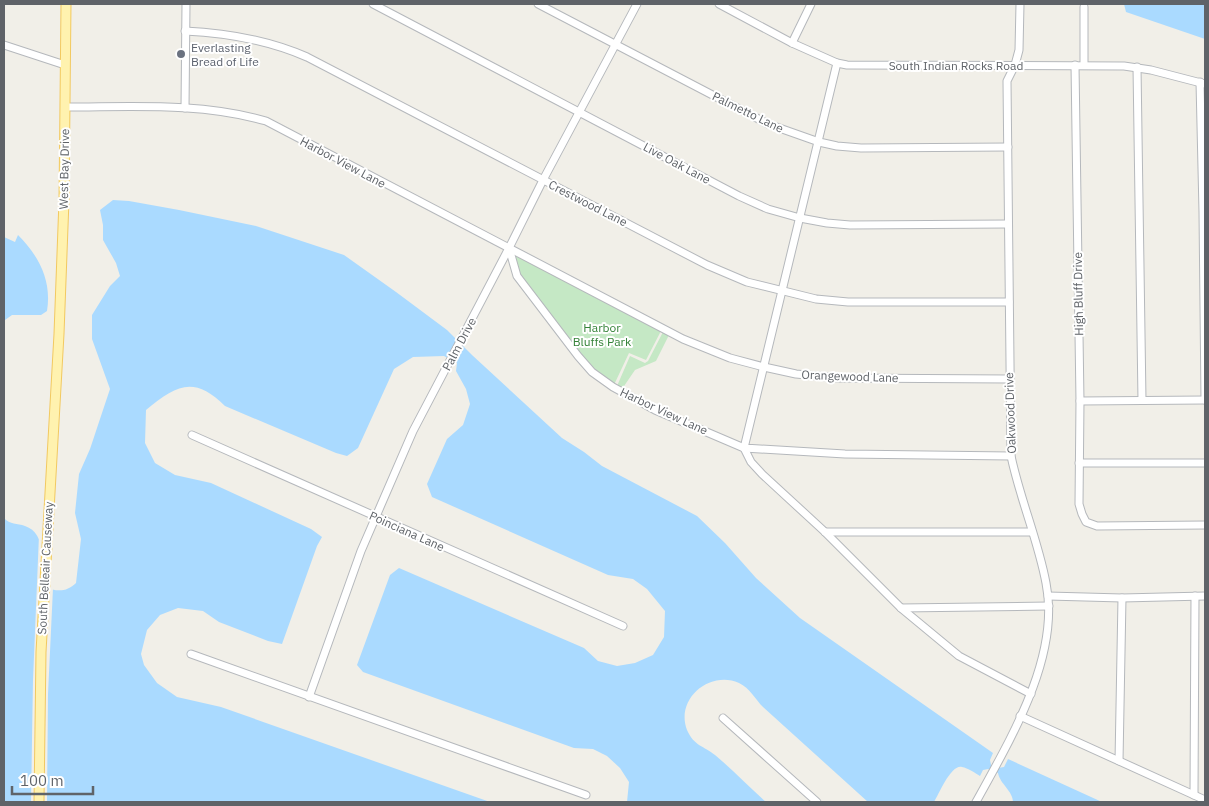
<svg xmlns="http://www.w3.org/2000/svg" width="1209" height="806" font-family="'IBM Plex Sans',sans-serif">
<style>
.green{fill:#c5e8c5}
.water{fill:#aadaff}
.pier{fill:#f1efe8}
.lines{fill:none;stroke-linecap:round;stroke-linejoin:round}
.minor-casing{stroke:#b5b8bc;stroke-width:9}
.major-casing{stroke:#f2c960;stroke-width:11}
.minor{stroke:#fff;stroke-width:7}
.major{stroke:#fff2af;stroke-width:9}
.worship-dot{fill:#6b7280;stroke:#fff;stroke-width:2}
.labels{text-anchor:middle;dominant-baseline:central;stroke-width:4;stroke-linejoin:round;paint-order:stroke}
.worship-label{font-size:12px;fill:#5b616d;stroke:#fff;text-anchor:start}
.street-label{font-size:12px;fill:#5f6368;stroke:#fff}
.park-label{font-size:12px;fill:#348238;stroke:#fff}
</style>
<rect width="100%" height="100%" fill="#f1efe8"/>
<g class="green">
<path d="M509,248l153,81 -16,31 -17,-7 -16,34 -21,-15 -75,-96z"/>
<path d="M663,332l6,3 -13,26 -21,9 -13,19 -5,-3 13,-30 15,7 3,-2z"/>
</g>
<g class="water">
<path d="M1124,4h81v35l-79,-27z"/>
<path d="M113,200l16,1 50,9 77,16 88,29 52,37 51,38 25,25 90,83 22,14 18,14 95,50 28,27 31,35 44,40 193,135 -3,7 1,5 7,3 6,-1 4,-8 94,43h-89c0,-11 -13,-18 -15,-29l-10,-4 -5,1 -3,6c-5,-3 -12,-8 -18,-9 -11,-3 -23,27 -28,35h-66l-105,-95c-8,-8 -13,-19 -24,-24 -29,-13 -64,16 -52,47 7,16 17,16 28,25 18,15 34,32 51,47h-139l2,-20 -9,-14 -13,-12 -14,-7 -19,-1 -211,-76 -6,-7 33,-90 9,-7 185,80 14,13 19,5 18,-3 18,-8 11,-18 1,-26 -18,-22 -14,-10 -25,-4 -176,-78 -5,-13 20,-45 16,-14 7,-21 -4,-15 -10,-18 1,-8 -13,-7 -31,1 -19,12 -36,79 -11,8 -11,-3 -111,-47c-31,-31 -49,-21 -79,4l-1,33 10,20 20,12 36,8 100,46 11,8 -5,9 -35,98 -14,-3 -49,-19 -16,-11 -25,-3 -18,7 -13,15 -6,24 3,11 13,18 20,14 44,10 269,95h-486v-284c6,7 13,5 21,8 22,7 18,42 20,61 12,5 22,5 31,-4l5,-44 -6,-26 4,-39 11,-25 20,-60 -18,-50v-24l18,-29 10,-10 -4,-13 -13,-23v-15l-3,-15z"/>
<path d="M18,235c21,21 34,46 29,76l-6,4h-29l-7,5 -1,83v-166l11,5z"/>
</g>
<path class="pier" d="M39,535l4,7 4,43 6,3 -5,106 -1,108h-16l2,-122z"/>
<g class="lines">
<g class="minor-casing">
<g id="minor">
<path d="M373,4l366,192 29,13 32,9 27,5 23,2 158,-1"/>
<path d="M538,4l230,120 51,18 18,4 24,2 147,-1"/>
<path d="M719,4l73,39 45,20 10,2 277,1 27,4 54,14"/>
<path d="M1084,7v58"/>
<path d="M185,31c43,2 83,9 122,26l400,208 40,17 69,17 32,3h161"/>
<path d="M792,43l19,-39"/>
<path d="M4,45l61,20"/>
<path d="M837,63l-93,385 101,6 166,2"/>
<path d="M1075,65l5,336 -1,103 3,10 4,8 11,4 108,-1"/>
<path d="M1137,67l5,333"/>
<path d="M1200,82l3,130 2,188"/>
<path d="M65,107c67,0 136,-5 201,14l243,127 8,28 61,80 14,16 21,15 42,23 89,38 7,14 11,12 63,58 76,76 58,48 72,38"/>
<path d="M185,108l1,-104"/>
<path d="M509,248l174,91 47,19 34,9 32,7 42,4 171,1"/>
<path d="M1080,401l125,-1"/>
<path d="M192,435l431,191"/>
<path d="M1079,463h126"/>
<path d="M825,532h207"/>
<path d="M1048,596l74,2 83,-2"/>
<path d="M901,608l148,-2"/>
<path d="M191,654l395,141"/>
<path d="M309,697l52,-146 52,-120 96,-183 34,-68 94,-176"/>
<path d="M1020,716l185,84"/>
<path d="M723,718l94,84"/>
<path d="M1119,761l3,-163"/>
<path d="M1194,795l1,-199"/>
<path d="M976,802c34,-62 85,-146 70,-219 -8,-43 -26,-84 -35,-127l-4,-375 8,-16 4,-15 1,-46"/>
</g>
</g>
<g class="major-casing">
<path id="major" d="M39,802l2,-150 18,-318 5,-134 2,-196"/>
</g>
<use href="#minor" class="minor"/>
<use href="#major" class="major"/>
</g>
<circle class="worship-dot" cx="181" cy="54" r="5"/>
<g class="labels">
<g class="worship-label">
<text x="191" y="47">Everlasting<tspan x="191" dy="14">Bread of Life</tspan></text>
</g>
<g class="street-label">
<text x="956" y="65">South Indian Rocks Road</text>
<text transform="translate(748 112) rotate(26)">Palmetto Lane</text>
<text transform="translate(343 162) rotate(28)">Harbor View Lane</text>
<text transform="translate(677 163) rotate(28)">Live Oak Lane</text>
<text transform="translate(64 169) rotate(-89)">West Bay Drive</text>
<text transform="translate(588 203) rotate(27)">Crestwood Lane</text>
<text transform="translate(1078 294) rotate(-91)">High Bluff Drive</text>
<text transform="translate(459 344) rotate(-62)">Palm Drive</text>
<text transform="translate(850 376) rotate(2)">Orangewood Lane</text>
<text transform="translate(664 411) rotate(25)">Harbor View Lane</text>
<text transform="translate(1010 413) rotate(-92)">Oakwood Drive</text>
<text transform="translate(407 531) rotate(24)">Poinciana Lane</text>
<text transform="translate(45 568) rotate(-87)">South Belleair Causeway</text>
</g>
<g class="park-label">
<text x="602" y="327">Harbor<tspan x="602" dy="14">Bluffs Park</tspan></text>
</g>
</g>
<rect width="1209" height="806" fill="none" stroke="#5f6368" stroke-width="10"/>
<path d="M12 786v8h81v-8" fill="none" stroke="#5f6368" stroke-width="2.5"/>
<text x="20" y="786" font-size="15" fill="#5f6368" stroke="#ffffff" stroke-width="4" paint-order="stroke">100 m</text>
</svg>
